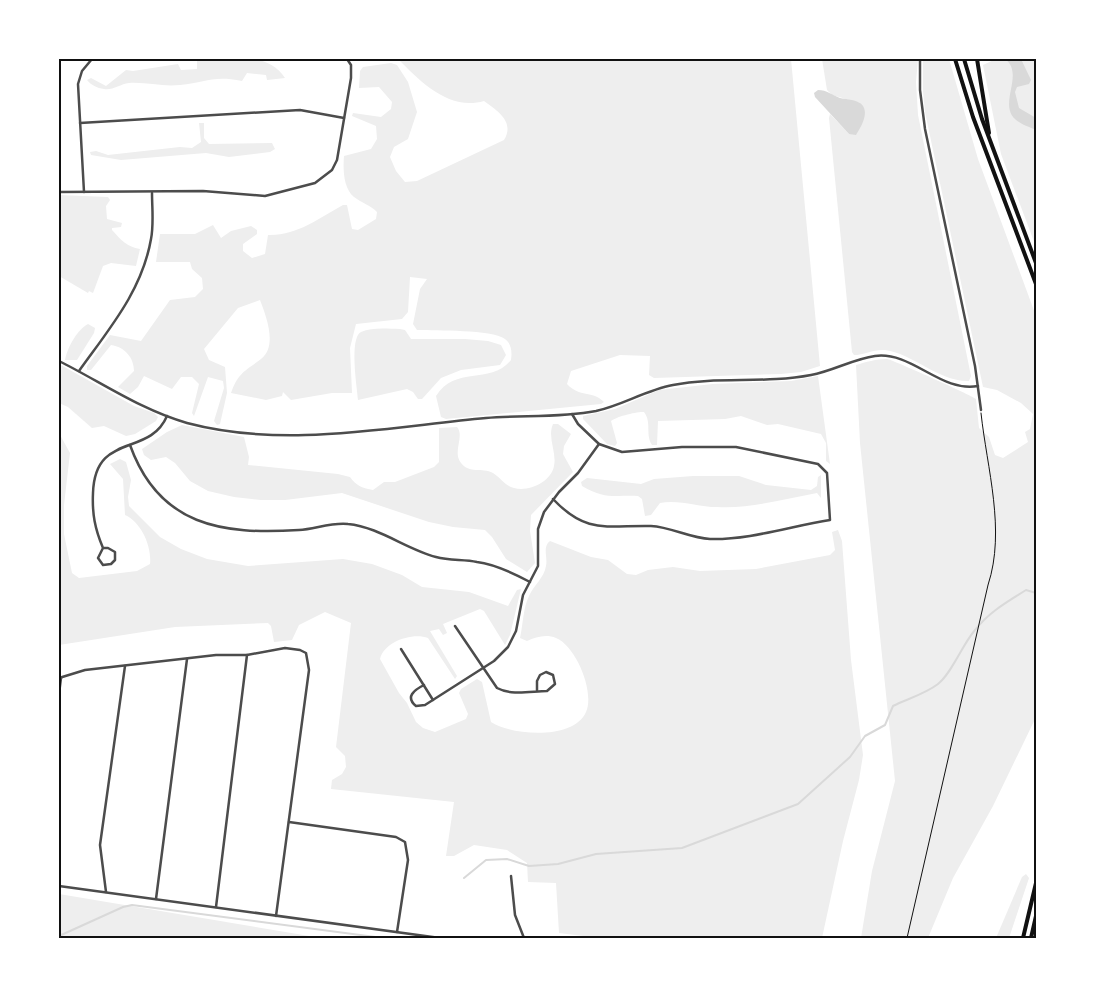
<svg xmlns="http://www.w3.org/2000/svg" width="1095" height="997" font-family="Lato,sans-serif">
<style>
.green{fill:#eee}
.water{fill:#d9d9d9}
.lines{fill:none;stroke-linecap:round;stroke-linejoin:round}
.stream{stroke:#d9d9d9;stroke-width:2}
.path{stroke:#111;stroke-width:1}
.minor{stroke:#4c4c4c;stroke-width:2.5}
.trunk{stroke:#111;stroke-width:4}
.neatline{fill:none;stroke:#111;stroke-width:2}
</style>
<rect width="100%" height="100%" fill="#fff"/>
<g class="green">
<path d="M197,59c29,0 70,-9 88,19l-18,2 -1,-5 -19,-2 -5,8c-30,-6 -36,2 -62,4 -17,2 -33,-3 -51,-2 -9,1 -17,8 -25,6 -7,-1 -13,-4 -17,-9l4,-2 15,8 20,-16 7,1 45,-7 3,6 16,-1z"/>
<path d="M398,59h393l29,307 -19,6 -20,2 -127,4 -5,-3 1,-19 -30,-1 -49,16 -4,13c13,14 25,6 37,18l-3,2 -155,15 -5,-2 -5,-21c19,-31 55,-11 75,-36 1,-7 1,-16 -6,-21 -14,-10 -68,-8 -88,-9l-4,-6 7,-35 7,-10 -17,-2 -2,35 -6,7 -46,5 -6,24 2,45h-20l-41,7 -8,-8 -1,4 -16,4 -35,-7c7,-20 14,-22 30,-34 17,-13 5,-43 -1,-59l-22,8 -34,41 5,11 16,7 2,26 -7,31 -3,1 -3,-4 10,-33 -1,-7 -15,-4 -14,39 -2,-3 7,-29 -7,-7h-11l-9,12 -28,-13 -6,11 -8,7 -12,-7 16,-16c0,-13 -9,-24 -23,-26l-20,25h-4v-4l23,-31 31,6 29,-41 25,-3 8,-8 -1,-11 -10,-9 -2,-7h-34l4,-28h35l18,-9 8,13 10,-7 20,-5 6,4v4l-14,10v7l9,7 13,-4 3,-19c29,1 51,-17 75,-30h4l5,24 6,1 18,-11 1,-7c-7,-7 -15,-9 -23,-15 -11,-9 -11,-29 -10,-41l27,-7 6,-10 -1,-13 -24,-10 1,-3 28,4 10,-8 1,-7 -13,-15 -20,1 1,-17 3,-4 28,-4 6,2 11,17 9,30 -9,27 -14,8 -4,10 6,14 9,11 12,-1 87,-41c11,-18 -6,-29 -20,-39 -35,10 -63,-19 -86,-42z"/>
<path d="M822,59h96l-2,23 2,33 53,261 -2,5c-30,1 -55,-27 -84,-31 -11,-1 -21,5 -31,5l-2,-3 -23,-234 1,-4 19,20 11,-31 -28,-8 -5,-5z"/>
<path d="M923,59h26l29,100 58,157v401l-43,89 -40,72 -25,60h-67l11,-67 23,-90 -35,-338 -4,-78c10,-3 20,-6 31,-6 6,1 84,36 89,40l3,29 10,9 6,18 8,3 25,-16 -3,-10 5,-3 3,-15 -12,-11 -24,-13 -14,-3 -58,-275 -2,-21z"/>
<path d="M996,59h40v188l-35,-93 -18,-89z"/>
<path d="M199,123h5v15l5,6 63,-1 3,6 -5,3 -41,5 -23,-4 -85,7 -30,-5 -1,-3 6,-1 12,4 72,-8 12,1 9,-6z"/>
<path d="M59,195l49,2 2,3 -4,6 1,13 15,4 -1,4 -9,1v2c9,10 15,17 28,19l-4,17 -25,-3 -8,3 -10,27 -4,-2 -1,2 -29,-17z"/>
<path d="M88,324l7,4 -1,5 -17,27h-12c2,-12 12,-30 23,-36z"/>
<path d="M400,329l5,1 6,9h54l23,2 13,4 5,10 -6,10 -39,5 -20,8 -19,21h-4l-5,-7 -6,-3 -49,11c-1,-13 -9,-62 3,-68 11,-5 27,-3 39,-3z"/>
<path d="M59,364l75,42 20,7 4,4 -2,4 -21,13 -9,2 -22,-10 -12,2 -24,-21 -9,-4z"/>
<path d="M818,376l12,88 -4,-3v-18l-5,-9 -43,-10 -11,1 -26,-9 -16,3 -67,2 -1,24h-5c-7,-10 0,-23 -8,-33 -6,-1 -29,5 -33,9l6,22 -2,3 -8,-2 -24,-25v-3l32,-7 44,-19 54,-6 78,-3z"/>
<path d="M553,424h5l13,10 -7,12 -1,8 10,18 -42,43 -1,16 5,32 -8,9 -21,-13 -14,-22 -7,-7 -32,-3 -24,-5 -87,-29 -57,7h-24l-27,-3 -26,-6 -18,-10 -15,-18 -9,-6 -15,3 -7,-5 -2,-6 25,-17 15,-7 62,12 5,20 -1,8 90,9 12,3c6,9 13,11 23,13l11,-8h11l39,-15 5,-5v-34l18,-1c8,9 -5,25 4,36 8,11 21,4 32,10 8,5 12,13 21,15 15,4 37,-6 40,-22 3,-14 -7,-28 -1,-42z"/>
<path d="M59,433l11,20 -6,52v29l8,39 7,5 58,-7 13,-7c2,-18 -9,-42 -25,-49l-2,-36 -13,-15 10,-5 6,3 5,18 -3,17 1,9 31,31 21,12 26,10 41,7 95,-7 29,5 30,11 20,12 47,5 39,14 9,-16 4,-1 -11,46 -5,10 -21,-34 -4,-2 -37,15 4,9 -4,2 -4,-6 -9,2 27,45 -2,3 -27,-41c-16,-6 -44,4 -48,21l19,34 8,10 9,19 7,6 12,4 31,-13 2,-5 -9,-21 2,-4 16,-10 5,3 9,40c22,14 83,18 95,-10 9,-20 -10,-66 -30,-74 -10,-4 -20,-1 -29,3l-7,-3c3,-13 3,-30 9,-42 5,-11 15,-18 17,-30 2,-9 -4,-19 4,-25l41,16 17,3 19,14 9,1 12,-5 25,-3 27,4 56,-2 74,-14 5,-5 -3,-18 6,-2 4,11 9,119 12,95 -4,25 -16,61 -21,97h-223l-40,-5 -3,-50 -28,-1 -1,-19 -20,-13 -33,-5 -20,11h-8l8,-54 -123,-13 1,-9 10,-6 4,-7 -1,-11 -9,-9 15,-124 -26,-11 -26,13 -7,15 -18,2 -3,-16 -3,-3 -93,4 -116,18z"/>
<path d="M821,475v23l-4,-5c-33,6 -67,16 -100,14 -19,0 -39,-8 -57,-4l-9,12 -6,1 -3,-17 -4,-3c-24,-1 -32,4 -56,-10l-1,-4 6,-4 54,6 13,-5 39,-3h46l27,9 45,5 6,-4 1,-9z"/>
<path d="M1026,874l3,4 -20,60h-13l26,-61z"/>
<path d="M59,894l262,44h-262z"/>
</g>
<g class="water">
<path d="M1005,59h16l10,21 -2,4 -12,3 -2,5 4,16 17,10v12c-6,-3 -16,-6 -21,-11 -17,-16 10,-45 -10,-60z"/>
<path d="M818,90c9,0 14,5 22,8 6,1 15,2 20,5 11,8 1,24 -4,32l-7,-1 -34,-37 -1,-4z"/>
</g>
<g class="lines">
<g class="stream">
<path d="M464,878l22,-18 21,-1 22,7 29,-2 38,-10 86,-6 116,-44 52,-47 15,-21 20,-11 8,-19c14,-7 32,-12 45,-22 14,-11 24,-39 37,-54 14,-18 32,-28 51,-40l10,3"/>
<path d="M59,936l64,-29 9,-2 251,33"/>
</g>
<path class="path" d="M907,938l81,-353c18,-55 -1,-116 -7,-172"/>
<g class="minor">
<path d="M920,59v31l5,39 50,237 6,44"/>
<path d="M80,123l220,-13 44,8"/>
<path d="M59,192l144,-1 62,5 50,-13 17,-13 5,-10 14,-82v-13l-4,-6"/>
<path d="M84,192l-6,-108 4,-13 10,-12"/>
<path d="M59,361c42,21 82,49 128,62 98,26 201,4 299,-5 37,-3 74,0 110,-7 27,-6 50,-21 77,-26 45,-9 92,-1 138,-10 22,-4 42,-16 64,-19 37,-5 66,37 103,30"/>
<path d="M79,371c30,-42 63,-80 72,-132 3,-15 1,-31 1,-46"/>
<path d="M130,445c29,81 92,90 169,85 16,-1 33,-8 49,-6 31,3 58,25 88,33 14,4 28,2 41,5 17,2 38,12 53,20"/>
<path d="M553,499c34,36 54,26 98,27 20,1 39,12 59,13 40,1 81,-13 120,-19l-3,-47 -9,-9 -82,-17h-54l-60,5 -23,-8 -21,-20 -6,-10"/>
<path d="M103,548h5l7,4v8l-4,4 -8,1 -5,-7 5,-10c-8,-19 -11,-34 -10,-55 2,-62 56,-35 74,-77"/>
<path d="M455,626l42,62c15,8 35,3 50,3l8,-7 -2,-9 -7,-3 -6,3 -3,6v10"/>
<path d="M401,649l32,51"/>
<path d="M59,678l26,-8 131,-15h31l38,-7 15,2 6,3 3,17 -33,246"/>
<path d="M424,685c-10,5 -19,12 -8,21l9,-1 69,-44 14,-14 8,-16 7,-36 15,-29v-37l6,-17 15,-20 19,-19 21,-29"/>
<path d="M59,694l2,-16"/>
<path d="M289,822l107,15 9,5 3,18 -11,72"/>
<path d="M511,876l4,39 9,23"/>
<path d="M59,886l381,52"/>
<path d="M106,892l-6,-47 25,-179"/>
<path d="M156,899l31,-240"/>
<path d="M216,907l31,-252"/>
</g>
<g class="trunk">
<path d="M955,59l18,58 63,167"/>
<path d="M964,59l18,60 54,144"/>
<path d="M977,59l12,74"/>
<path d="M1023,938l13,-55"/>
<path d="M1031,938l5,-22"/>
</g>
</g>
<rect width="1095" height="997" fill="none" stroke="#ffffff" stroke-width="120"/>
<rect x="60" y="60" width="975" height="877" class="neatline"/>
</svg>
